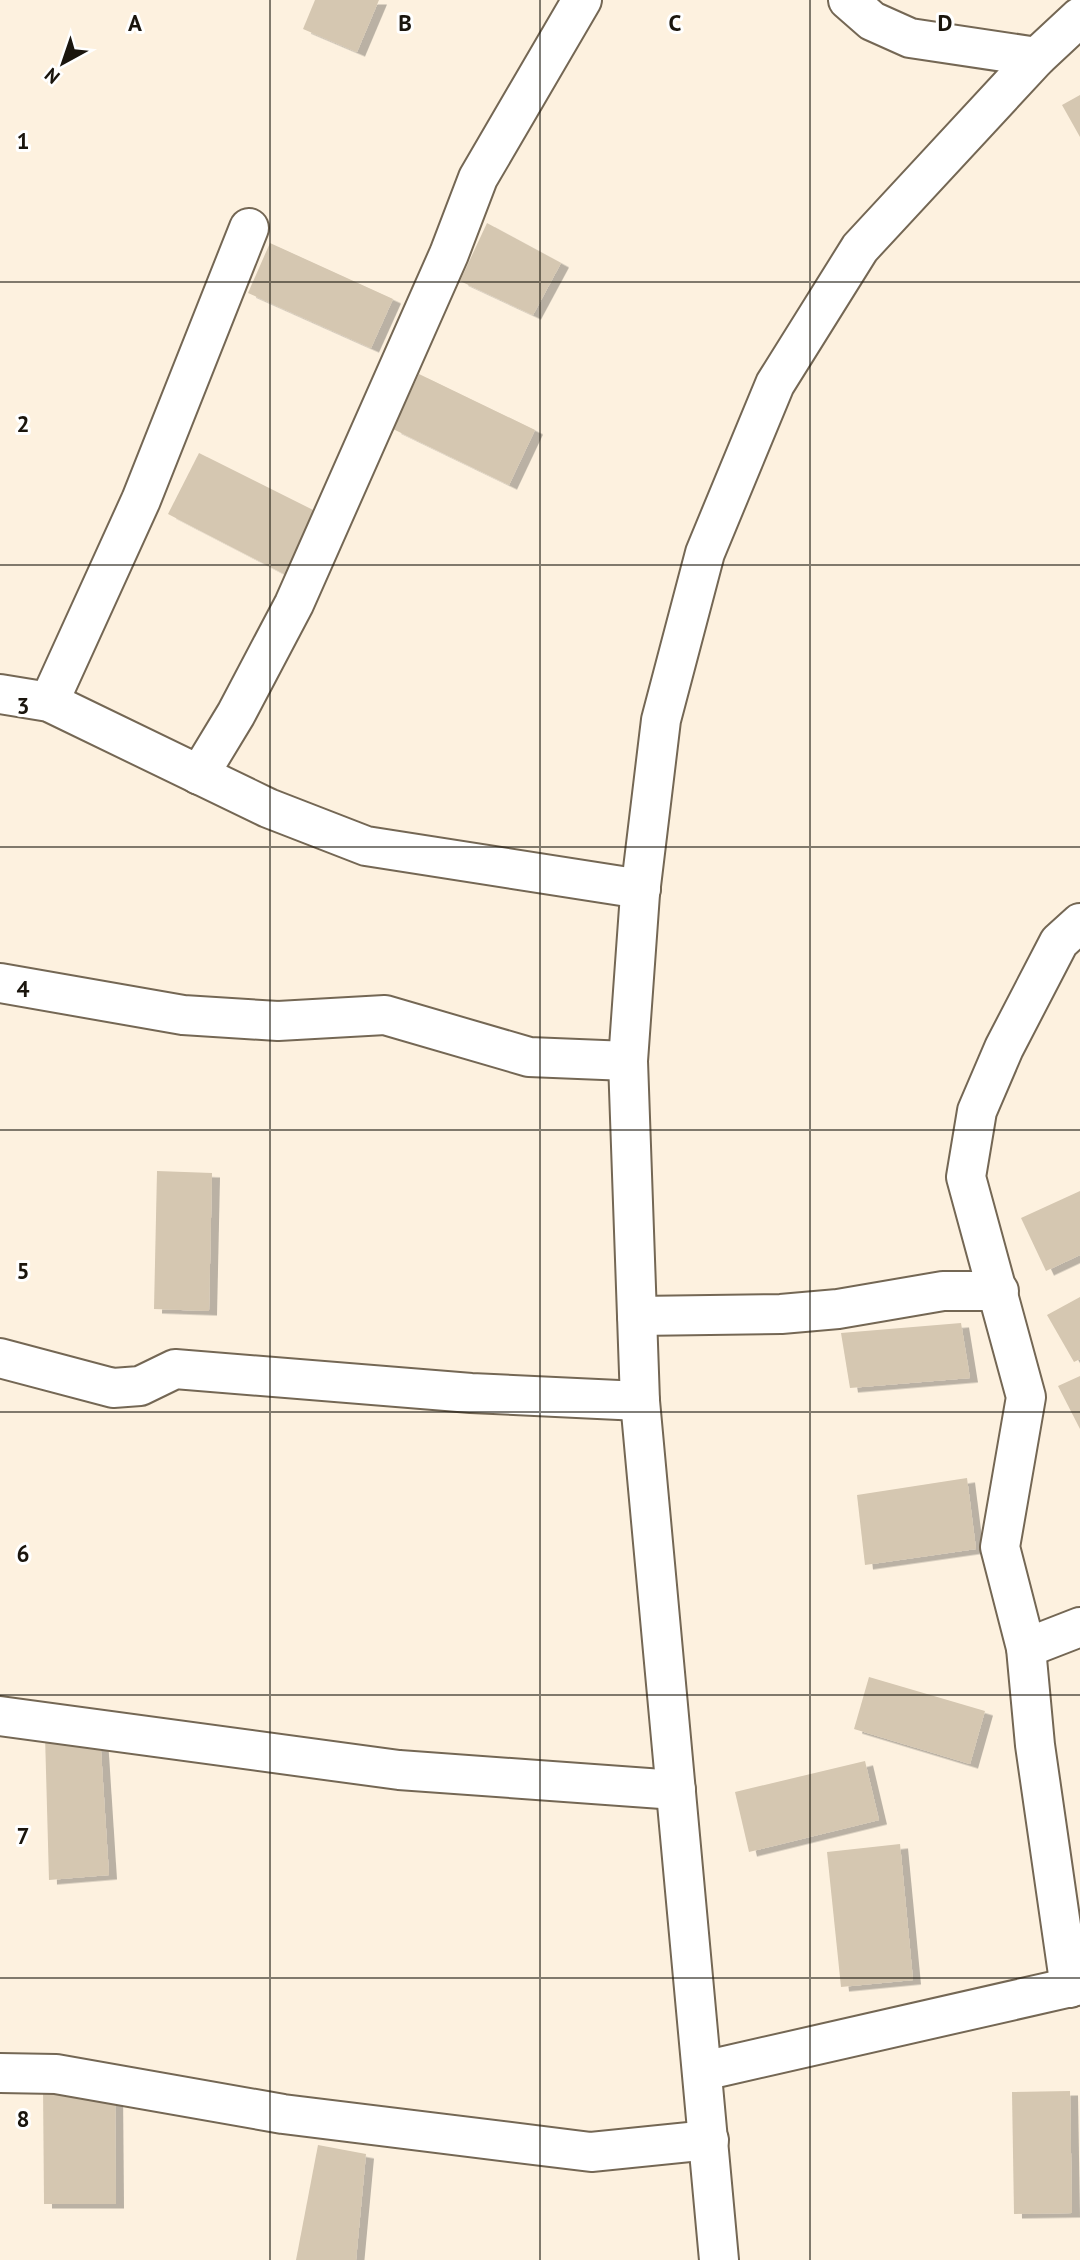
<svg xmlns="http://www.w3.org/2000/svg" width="1080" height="2260" font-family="'PT Sans',sans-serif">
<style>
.building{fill:#d5c7b1;filter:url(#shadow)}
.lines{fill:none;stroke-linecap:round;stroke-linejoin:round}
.minor-casing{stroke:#746754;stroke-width:42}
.minor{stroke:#fff;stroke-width:38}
.grid{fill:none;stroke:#1a150d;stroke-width:2;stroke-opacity:0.55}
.grid-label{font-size:23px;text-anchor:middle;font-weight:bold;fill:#1a150d;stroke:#fff;stroke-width:6;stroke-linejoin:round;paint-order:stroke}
</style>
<defs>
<filter id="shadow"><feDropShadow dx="8" dy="4.5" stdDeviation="0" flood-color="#0004"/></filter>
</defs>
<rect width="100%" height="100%" fill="#fdf1df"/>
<g class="building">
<path d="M315,0h64l-22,52 -54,-23z"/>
<path d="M1080,95v42l-18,-32z"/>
<path d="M487,223l74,40 -28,52 -73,-34z"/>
<path d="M270,243l123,56 -22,49 -123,-55z"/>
<path d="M419,374l116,56 -26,55 -116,-56z"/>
<path d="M199,453l116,58 -31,63 -116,-60z"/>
<path d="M157,1171l55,2 -3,138 -55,-2z"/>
<path d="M1080,1191v64l-34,16 -25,-53z"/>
<path d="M1080,1297v62l-6,3 -27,-47z"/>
<path d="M961,1323l9,55 -120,10 -9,-55z"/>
<path d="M1080,1376v53l-22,-43z"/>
<path d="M967,1478l9,71 -111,16 -8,-70z"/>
<path d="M869,1677l116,34 -15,53 -116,-35z"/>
<path d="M45,1735h55l9,140 -60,5z"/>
<path d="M865,1761l14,59 -130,32 -14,-60z"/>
<path d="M900,1844l13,136 -72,7 -14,-135z"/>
<path d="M43,2085h72l1,119h-72z"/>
<path d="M1070,2091l2,122 -58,1 -2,-122z"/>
<path d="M318,2145l48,9 -10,106h-60z"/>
</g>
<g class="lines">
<g class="minor-casing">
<g id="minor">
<path d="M848,0l24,21 38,17 127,19"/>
<path d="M0,694l49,8 219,106 98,38 275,43"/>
<path d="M49,702l92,-202 108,-272"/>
<path d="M199,775l37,-61 58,-110 155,-350 29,-76 104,-178"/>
<path d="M0,983l183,32 95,6 107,-6 144,42 99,4"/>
<path d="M637,1316l144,-2 57,-5 105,-18h56"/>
<path d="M0,1358l113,30 27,-2 35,-17 296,24 169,8"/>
<path d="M1026,1648l54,-21"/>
<path d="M0,1716l399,54 277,20"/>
<path d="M1070,1988l-35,-243 -9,-97 -26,-101 26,-150 -60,-220 11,-66 27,-63 55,-106 21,-19"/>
<path d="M703,2071l377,-86"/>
<path d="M0,2073l56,1 227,40 308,38 118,-12"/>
<path d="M719,2260l-79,-859 -12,-340 12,-167 21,-174 44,-167 70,-169 85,-136 177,-191 43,-40"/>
</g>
</g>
<use href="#minor" class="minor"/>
</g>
<path class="grid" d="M270,0v2260M540,0v2260M810,0v2260M0,282h1080M0,565h1080M0,847h1080M0,1130h1080M0,1412h1080M0,1695h1080M0,1978h1080"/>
<g class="grid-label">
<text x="135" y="31">A</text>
<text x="405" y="31">B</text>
<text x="675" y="31">C</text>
<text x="945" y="31">D</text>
<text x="23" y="149">1</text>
<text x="23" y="432">2</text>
<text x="23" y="714">3</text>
<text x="23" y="997">4</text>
<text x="23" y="1279">5</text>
<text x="23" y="1562">6</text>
<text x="23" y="1844">7</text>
<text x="23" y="2127">8</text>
</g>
<g transform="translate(63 63) rotate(220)" stroke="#ffffff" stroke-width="5" paint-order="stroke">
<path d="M0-5L12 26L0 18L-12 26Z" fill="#1a150d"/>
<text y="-10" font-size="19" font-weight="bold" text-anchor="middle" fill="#1a150d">N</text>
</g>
</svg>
